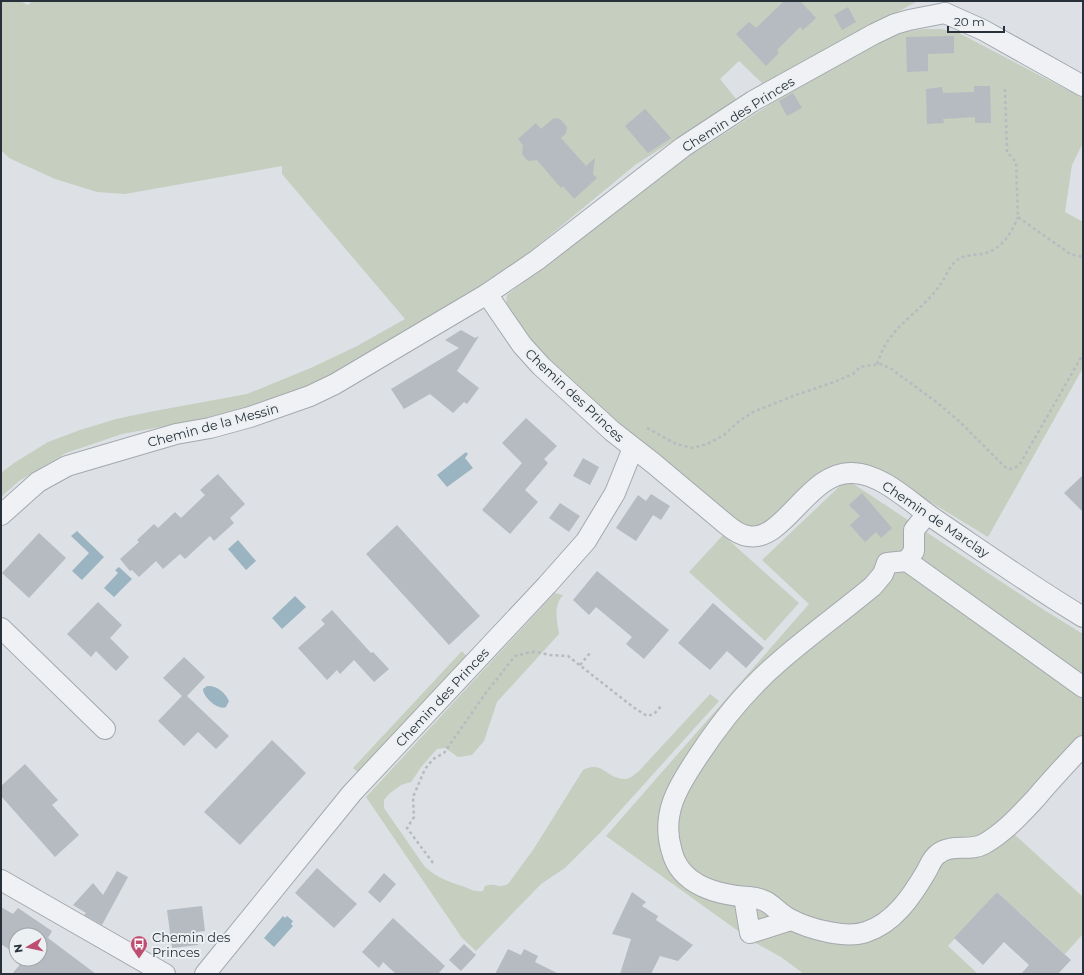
<svg xmlns="http://www.w3.org/2000/svg" width="1084" height="975" font-family="Montserrat,sans-serif">
<style>
.green{fill:#c5cebf}
.water{fill:#9bb4c1}
.building{fill:#b5bbc1}
.lines{fill:none;stroke-linecap:round;stroke-linejoin:round}
.minor-casing{stroke:#a3a9ae;stroke-width:22}
.path{stroke:#b7bbc0;stroke-width:2.5;stroke-dasharray:3 3;stroke-linecap:butt}
.minor{stroke:#eff1f4;stroke-width:20}
.labels{text-anchor:middle;dominant-baseline:central;stroke-width:4;stroke-linejoin:round;paint-order:stroke}
.street-label{font-size:13px;fill:#28313a;stroke:#ecf0f3}
.poi-label{font-size:13px;fill:#28313a;stroke:#ecf0f3;text-anchor:start}
</style>
<rect width="100%" height="100%" fill="#dde1e5"/>
<g class="green">
<path d="M1,1h19l8,4 4,-4h886l-155,83 -24,-23 -19,18 17,21 -102,65 -121,100 -97,63 -99,55 -92,32 -104,19 -56,19 -47,28 -18,16v-24l13,-10 34,-21 32,-12 36,-11 33,-7 98,-18 66,-27 44,-21 48,-27 -123,-145v-8l-157,28 -28,-2 -42,-13 -46,-21 -8,-8z"/>
<path d="M924,29h17l18,4 124,65v45l-11,22 -7,47 18,10v146l-95,169 -110,-67c-21,-8 -29,-11 -50,0l-63,55 -22,3 -112,-93 -96,-86 -29,-43 1,-11 151,-119 119,-76 105,-59 22,-9z"/>
<path d="M849,481l192,127 42,26v124l-69,76 69,63v37l-18,20 -68,-62 -49,54 30,28h-174l-23,-17 -29,-16 -146,-105 203,-232 -47,-44 81,-77z"/>
<path d="M723,535l76,68 -34,38 -76,-69z"/>
<path d="M555,593l8,2c-10,12 -6,25 -4,39l-62,68 -13,39 -12,14 -14,2 -13,-9 -8,1 -15,17 -11,16 -10,3 -12,9 -5,6v8l41,59c13,11 22,14 37,19 10,3 9,6 21,5l2,-5c11,-4 12,3 23,-2l25,-34 50,-80c20,-10 23,9 42,9 5,0 10,-5 14,-8l71,-77 9,7 -118,131 -36,36 -24,16 -65,67 -14,-13 -96,-141z"/>
<path d="M462,651l7,8 -109,115 -7,-6z"/>
</g>
<g class="water">
<path d="M466,452l2,2 -3,4 8,10 -26,19 -10,-12z"/>
<path d="M77,531l27,26 -22,23 -10,-9 17,-18 -18,-17z"/>
<path d="M238,540l18,21 -10,9 -18,-21z"/>
<path d="M119,567l13,12 -18,18 -10,-9 14,-15 -3,-3z"/>
<path d="M295,596l11,11 -24,22 -10,-11z"/>
<path d="M207,686c9,-1 18,6 22,15l-3,6c-8,4 -23,-10 -23,-18z"/>
<path d="M283,916l2,2 2,-2 6,5 -2,3 2,2 -19,21 -10,-9z"/>
</g>
<g class="building">
<path d="M784,1h16l16,17 -13,12 -3,-3 -23,23 2,3 -13,13 -30,-32 13,-12 7,6z"/>
<path d="M848,7l8,15 -14,8 -8,-15z"/>
<path d="M954,36v17l-26,1v17l-21,1 -1,-35z"/>
<path d="M974,86h16l1,37h-16v-6l-32,2 1,4 -17,1 -1,-35 16,-2 1,6 31,-1z"/>
<path d="M793,93l9,15 -15,8 -8,-15z"/>
<path d="M645,109l26,29 -23,15 -23,-27z"/>
<path d="M554,118l6,1 7,8 -1,6 -5,5 25,28 9,-8 -2,16 4,4 -23,21 -11,-13 -2,2 -24,-28 -9,1 -6,-7 1,-9 -5,-6 18,-16 5,6z"/>
<path d="M461,330l14,8 4,-2 -22,35 22,17 -12,16 -3,-2 -11,11 -23,-19 -26,15 -13,-20 68,-41 -14,-8z"/>
<path d="M526,418l31,28 -13,13 4,4 -23,27 13,12 -28,32 -28,-24 40,-47 -20,-20z"/>
<path d="M583,458l16,9 -9,18 -17,-9z"/>
<path d="M218,474l27,30 -15,14 4,5 -20,18 -4,-5 -25,23 -5,-5 -17,15 -7,-8 -17,16 -7,-7 -2,1 -10,-12 19,-17 -2,-2 17,-16 4,4 17,-16 6,6 24,-23 -5,-5z"/>
<path d="M1083,475v37l-19,-19z"/>
<path d="M862,493l30,35 -11,10 -5,-6 -11,10 -15,-17 10,-9 -11,-11z"/>
<path d="M651,494l19,12 -9,14 -8,-5 -17,26 -20,-13 22,-33 8,6z"/>
<path d="M560,503l20,13 -11,16 -20,-14z"/>
<path d="M397,525l83,91 -31,29 -83,-91z"/>
<path d="M39,533l27,25 -37,40 -27,-25z"/>
<path d="M597,571l72,59 -25,29 -18,-15 6,-7 -36,-30 -7,8 -16,-15z"/>
<path d="M98,602l24,23 -12,13 19,19 -13,14 -20,-20 -5,6 -24,-23z"/>
<path d="M713,603l51,45 -18,20 -19,-17 -17,19 -32,-27z"/>
<path d="M332,610l39,43 2,-1 16,17 -15,13 -20,-22 -14,14 -3,-4 -10,10 -29,-32 27,-24 -4,-4z"/>
<path d="M184,657l21,20 -18,19 42,40 -13,13 -18,-17 -14,14 -26,-25 24,-25 -19,-18z"/>
<path d="M272,740l34,33 -66,72 -36,-33z"/>
<path d="M25,764l33,36 -6,5 27,30 -24,22 -54,-61v-10z"/>
<path d="M317,868l40,36 -23,24 -39,-35z"/>
<path d="M117,871l11,6 -26,48 -18,-10 2,-2 -13,-8 20,-22 10,12z"/>
<path d="M384,873l12,11 -16,19 -12,-11z"/>
<path d="M632,892l14,10 -4,4 16,10 -2,4 37,25 -15,16 -18,-5 -9,18h-31l11,-35 -19,-5z"/>
<path d="M997,892l74,68 -13,14h-37l8,-9 -25,-23 -21,23 -29,-27z"/>
<path d="M202,906l3,25 -8,1 1,13 -26,3 -5,-38z"/>
<path d="M1,907l12,7 5,-6 34,23 -4,7 48,36h-84l12,-14 -1,-1h17v-24h-24v19l-15,-10z"/>
<path d="M393,918l52,48 -7,8h-42l-13,-12 -4,6 -17,-16z"/>
<path d="M464,944l12,11 -15,16 -12,-11z"/>
<path d="M508,949l13,6 3,-6 14,7 -3,6 24,12h-64z"/>
</g>
<g class="lines">
<g class="minor-casing">
<g id="minor">
<path d="M945,13l38,17 100,56"/>
<path d="M487,294l35,51 19,21 71,65 41,32 74,62c6,5 13,10 21,11 36,7 61,-66 105,-63 30,1 59,31 83,47 49,33 97,67 147,97"/>
<path d="M1,515l37,-33 29,-16 109,-32 34,-6 40,-11 60,-21 25,-12 152,-90 50,-34 146,-113 70,-46 121,-67 21,-10 14,-4 36,-7"/>
<path d="M907,561l7,-10v-21l13,-16"/>
<path d="M1,628l104,101"/>
<path d="M1083,687l-176,-126 -20,2 -4,11 -10,12c-30,25 -62,48 -92,74 -32,27 -59,60 -82,95 -21,31 -39,59 -27,97 9,34 47,43 77,45 23,2 24,13 41,22 19,10 56,20 76,13 28,-9 46,-36 60,-60 4,-7 6,-14 12,-18 13,-11 32,-2 46,-10 21,-12 36,-29 52,-46 15,-18 31,-35 47,-52"/>
<path d="M1,880l164,94"/>
<path d="M744,897l6,36 41,-13"/>
<path d="M205,974l147,-181 195,-208 39,-44 29,-48 18,-45"/>
</g>
</g>
<g class="path">
<path d="M1005,89l2,63 9,10 2,55 52,37 13,3"/>
<path d="M877,364c3,-7 5,-14 9,-20 12,-21 40,-38 54,-59 6,-8 9,-19 17,-25 7,-5 16,-5 24,-6 20,-3 30,-20 37,-37"/>
<path d="M647,428l29,16 17,4 14,-4 17,-9 14,-13 15,-10 40,-16 41,-14 19,-8 7,-7 20,-3 10,4 45,33 24,20 45,45c6,5 10,3 16,-2l63,-110"/>
<path d="M580,665l10,-12"/>
<path d="M433,863l-26,-35 7,-11 -1,-20 12,-28 8,-10 11,-6 41,-59 30,-38 16,-4h6l13,3 18,1 65,51 14,9 7,-2 7,-8"/>
</g>
<use href="#minor" class="minor"/>
</g>
<defs>
<g id="bus-pin" transform="scale(0.9)"><path d="M0 17L-7.5 6A9.5 9.5 0 1 1 7.5 6Z" fill="#be4e71" stroke="#ecf0f3"/><path d="M-5-6H5V4H4V6H2V4H-2V6H-4V4H-5ZM-3.5-4V0h7V-4ZM-3.5 1.2v1.5H-2V1.2ZM2 1.2v1.5H3.5V1.2Z" fill="#fff"/></g>
</defs>
<g fill-rule="evenodd">
<use href="#bus-pin" x="139" y="944"/>
</g>
<g class="labels">
<g class="street-label">
<text transform="translate(738 114) rotate(-32)">Chemin des Princes</text>
<text transform="translate(575 395) rotate(43)">Chemin des Princes</text>
<text transform="translate(213 425) rotate(-15)">Chemin de la Messin</text>
<text transform="translate(936 519) rotate(34)">Chemin de Marclay</text>
<text transform="translate(442 697) rotate(-47)">Chemin des Princes</text>
</g>
<g class="poi-label">
<text x="152" y="937">Chemin des<tspan x="152" dy="15">Princes</tspan></text>
</g>
</g>
<rect width="1084" height="975" fill="none" stroke="#28313a" stroke-width="4"/>
<g transform="translate(28 947) rotate(261)"><circle r="19" fill="#ecf0f3" stroke="#9ea4a9"/>
<path d="M0-3L7 15L0 10L-7 15Z" fill="#be4e71"/>
<text y="-6" font-size="11" font-weight="bold" text-anchor="middle" fill="#28313a">N</text>
</g>
<path d="M948 26v6h56v-6" fill="none" stroke="#28313a" stroke-width="2"/>
<text x="954" y="26" font-size="12" fill="#28313a" stroke="#ecf0f3" stroke-width="3" paint-order="stroke">20 m</text>
</svg>
